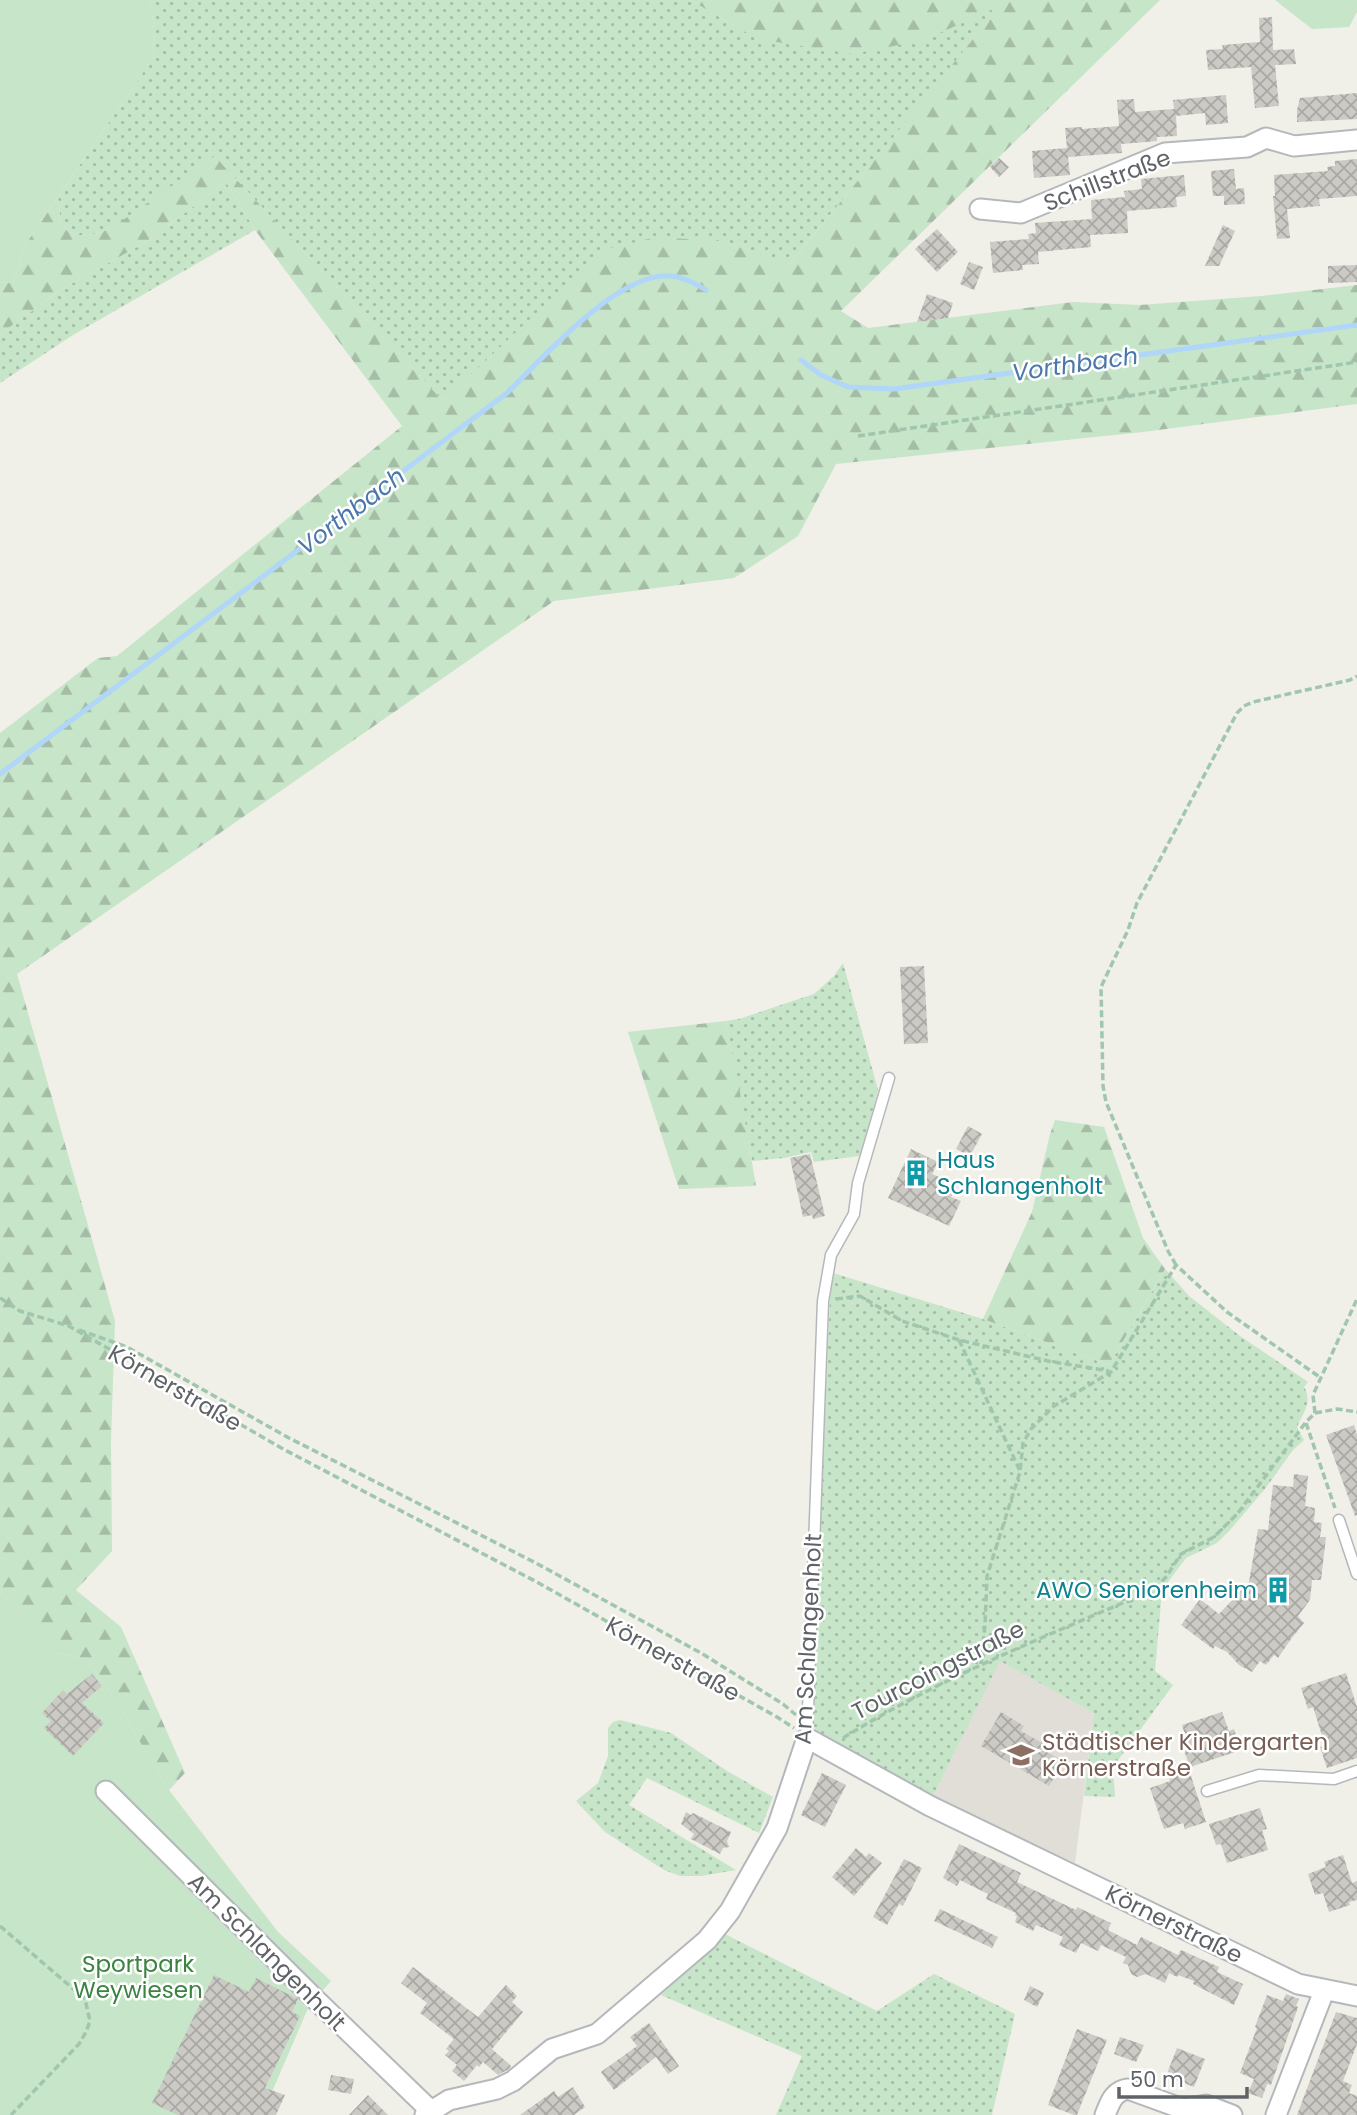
<svg xmlns="http://www.w3.org/2000/svg" width="1357" height="2115" font-family="Poppins,sans-serif">
<style>
.education{fill:#e0ded7}
.grass{fill:url(#grass-dots)}
.forest{fill:url(#forest-firs)}
.green{fill:#c7e5c8}
.lines{fill:none;stroke-linecap:round;stroke-linejoin:round}
.stream{stroke:#b0d6f9;stroke-width:5}
.building{fill:url(#building-cross-hatch)}
.service-casing{stroke:#b5b8bb;stroke-width:13}
.minor-casing{stroke:#b5b8bb;stroke-width:23}
.path{stroke:#a0c6ad;stroke-width:3.5;stroke-dasharray:7 3.5;stroke-linecap:butt}
.service{stroke:#fff;stroke-width:10}
.minor{stroke:#fff;stroke-width:19}
.labels{text-anchor:middle;dominant-baseline:central;stroke-width:5;stroke-linejoin:round;paint-order:stroke}
.street-label{font-size:23px;fill:#5f6367;stroke:#fff}
.culture-label{font-size:23px;fill:#0d838f;stroke:#fff;text-anchor:start}
.education-label{font-size:23px;fill:#785e54;stroke:#fff;text-anchor:start}
.park-label{font-size:23px;fill:#3c8241;stroke:#fff}
.water-label{font-size:24px;font-style:italic;fill:#4c77ab;stroke:#fff}
</style>
<defs>
<pattern id="grass-dots" width="8" height="8" patternUnits="userSpaceOnUse" patternTransform="scale(1.75)"><rect width="8" height="8" fill="#c7e5c8"/><path d="M2 2h.1M6 6h.1" fill="none" stroke="#a5bda6" stroke-width="1.8" stroke-linecap="round"/></pattern>
<pattern id="forest-firs" width="22" height="20" patternUnits="userSpaceOnUse" patternTransform="scale(1.75)"><rect width="22" height="20" fill="#c7e5c8"/><path d="M5 1l3.5 6h-7zM16 11l3.5 6h-7z" fill="#a5bda6"/></pattern>
<pattern id="building-cross-hatch" width="8" height="8" patternUnits="userSpaceOnUse" patternTransform="scale(1.75)"><rect width="8" height="8" fill="#cccac5"/><path d="M0 0l8 8M0 8l8-8" fill="none" stroke="#a9a8a4"/></pattern>
</defs>
<rect width="100%" height="100%" fill="#f0efe8"/>
<path class="education" d="M1000,1660l94,53 -19,150 -142,-67z"/>
<g class="grass">
<path d="M150,0h540l68,39 244,-35 -213,261 -69,-24 -116,9 -161,151 -222,-238 -5,-7 -106,73c-16,6 -43,14 -49,-9 -2,-7 -2,-16 -3,-23l95,-139 1,-29z"/>
<path d="M226,182l29,48 -182,105 -73,48v-49l62,-45 84,-47z"/>
<path d="M843,963l35,127 -16,62 -3,4 -45,6 -3,-10 -27,6 -32,3 -26,-140 13,-2 75,-25 20,-18z"/>
<path d="M1165,1269l24,27 51,40 68,46 -4,5c9,14 -1,26 -7,40l7,13 -11,10 -28,39 -35,41 -13,13 -31,15 -24,32 -7,81 18,14 -60,82 2,30 -31,-1 10,-83 -94,-52 -67,135 -53,-23 -60,-39 -8,-9v-9l18,-419 3,-24 150,46 126,46z"/>
<path d="M620,1720l51,13 56,38 46,26 -14,36 -112,-55 -18,27 107,65 -35,6h-21l-16,-6 -59,-38 -29,-31 22,-18 10,-27v-28l5,-6z"/>
<path d="M725,1934l152,77 57,-37 81,40 -23,101h-216l26,-59 -141,-61z"/>
</g>
<g class="forest">
<path d="M690,0h470l-319,311 27,17 205,-26 67,3 121,-9 96,-11v119l-214,28 -307,32 -38,72 -64,42 -180,23 -537,373 98,347 -4,119 1,111 -36,39 45,37 64,146 -16,17 -34,-56 -13,-25 -36,-50 -31,-6 -55,-61v-859l98,-75 19,-2 285,-230 -147,-196 -29,-48 -80,60 -84,47 -62,45v-52l13,1 14,-41 31,-45c1,7 1,16 3,23 6,23 33,15 49,9l106,-74 5,8 222,238 160,-151 53,-13 64,4 70,23 210,-258 -76,34 -71,14 -95,-15z"/>
<path d="M726,1021l12,60 18,105 -77,3 -51,-157z"/>
<path d="M1055,1120l49,7 39,111 22,31 -56,96 -126,-46 49,-107 18,-78z"/>
</g>
<g class="green">
<path d="M0,0h150l4,29 -1,29 -126,184 -14,41 -13,-1z"/>
<path d="M1275,0h82v12l-8,15 -37,2z"/>
<path d="M0,1592l55,61 31,6 36,50 13,25 34,56 109,142 53,49 -22,25 -47,109h-262z"/>
</g>
<g class="lines">
<g class="stream">
<path d="M801,360l20,15 27,12 46,2 463,-64"/>
<path d="M0,774l507,-381c36,-35 110,-121 164,-117 13,1 23,7 35,14"/>
</g>
</g>
<g class="building">
<path d="M1272,17l1,33 21,-1 2,15 -21,1 4,41 -24,2 -4,-41 -43,3 -2,-20 17,-1 -1,-4 38,-3 -1,-24z"/>
<path d="M1357,93v26l-60,3v-12l3,-12z"/>
<path d="M1226,95l2,28 -22,2 -1,-12 -29,3 1,20 -20,1v4l-36,3 1,9 -54,4 2,18 -36,3 -2,-27 35,-3 -2,-20 17,-1v2l37,-3 -2,-26 17,-1 1,13 39,-3 -1,-9z"/>
<path d="M999,158l10,9 -10,10 -9,-10z"/>
<path d="M1357,159v37l-38,3 1,7 -33,3 3,29 -13,1 -4,-43h2l-1,-21 54,-4 -1,-4 8,-1v-5z"/>
<path d="M1234,169l2,20 8,-1 1,16 -21,1v-9h-11l-2,-25z"/>
<path d="M1184,175l2,21 -10,1 1,10 -50,4 1,22 -38,2 1,12 -53,5 1,12 -17,1 1,5 -30,3 -3,-31 39,-3 -1,-5 8,-1 -1,-10 57,-4 -1,-19 34,-3 -1,-6 18,-2 -1,-10z"/>
<path d="M1223,225l12,6 -16,35h-14z"/>
<path d="M937,229l21,23 -21,20 -22,-23z"/>
<path d="M969,262l14,5 -9,23 -14,-6z"/>
<path d="M1357,265v17l-29,1v-17z"/>
<path d="M927,294l26,9 -5,15 -31,4z"/>
<path d="M924,966l4,77 -24,1 -4,-77z"/>
<path d="M968,1126l14,8 -12,22 -14,-7z"/>
<path d="M911,1149l27,13 -6,12 25,11 -6,12 10,4 -12,25 -61,-28z"/>
<path d="M810,1154l15,62 -12,3 -1,-4 -9,2 -13,-59z"/>
<path d="M1354,1425l3,10v80l-2,1 -29,-81z"/>
<path d="M1294,1474l14,2 -3,30 10,2 -1,14 8,1 -2,14h6l-5,43h-9l-2,20 -12,16 6,7 -13,16 -13,19 -4,-3 -8,10 -6,-4 -8,11 -13,-7 -12,-13 -12,-6 -2,3 -32,-24 19,-26 19,15 30,-32 9,-53 10,1 5,-45 20,2z"/>
<path d="M1346,1673l11,34v51l-30,10 -7,-21 5,-2 -12,-38 -5,2 -7,-21z"/>
<path d="M92,1674l10,12 -20,17 22,20 -31,33 -29,-28 7,-7 -9,-8 21,-23 4,4z"/>
<path d="M1001,1712l23,14 -3,5 23,13 -3,4 23,14 -15,24 -68,-40z"/>
<path d="M1222,1712l7,19 5,-2 7,21 -51,17 -8,-22 6,-1 -6,-19z"/>
<path d="M1189,1770l17,52 -21,7 -2,-6 -19,6 -14,-41 20,-7 -1,-4z"/>
<path d="M822,1773l24,12 -21,42 -24,-12z"/>
<path d="M1260,1808l7,21 -5,1 6,20 -41,13 -6,-19 -5,1 -7,-21z"/>
<path d="M686,1812l5,3 2,-2 38,19 -4,9 2,6 -6,1 -3,6 -29,-15 3,-5 -13,-10z"/>
<path d="M959,1844l62,29 -4,9 59,28 1,-3 34,16 -3,7 29,15 4,-8 37,18 3,-5 38,17 -2,5 26,12 -9,21 -41,-21 1,-3 -16,-6 -1,2 -8,-4 -4,10 -19,-9 -9,3 -6,-3 -3,-9 -5,-2 3,-6 -25,-12 -3,6 -17,-8 -5,10 -17,-8 4,-8 -27,-12 -3,6 -18,-9 2,-6 -2,-1 1,-2 -30,-14 2,-5 -28,-14 -3,6 -14,-8z"/>
<path d="M856,1848l10,9 3,-4 13,10 -28,33 -22,-19z"/>
<path d="M1343,1855l9,28 5,-2v19l-8,2 1,3 -21,7 -6,-19 -8,2 -7,-21 18,-7 -2,-5z"/>
<path d="M904,1859l18,9 -19,38 -4,-2 -12,21 -14,-8z"/>
<path d="M940,1909l58,28 -6,11 -58,-27z"/>
<path d="M413,1967l65,50 28,-32 11,11 -5,6 11,10 -31,37 19,17 -2,3 -11,6 -15,-13 -4,5 -2,-2 -13,16 -12,-10 5,-6 -12,-10 4,-4 -3,-2 8,-10 -34,-26 7,-10 -26,-20z"/>
<path d="M214,1975l35,17 7,-14 42,21 -6,13 8,4 -35,72 20,7 -9,20h-98l-26,-12z"/>
<path d="M1030,1986l14,7 -7,14 -13,-7z"/>
<path d="M1286,1994l13,5 -3,7 2,1 -27,78 -4,-1 -5,14 -14,-5 6,-14 -14,-6 17,-45 -2,-1 12,-32 16,6z"/>
<path d="M1336,2012l21,6v26l-14,37 9,4 -3,8 8,3v19h-60z"/>
<path d="M649,2023l30,43 -11,8 -12,-17 -42,33 -13,-18 36,-26 -7,-9z"/>
<path d="M1077,2029l30,11 -30,75h-3l-26,-10z"/>
<path d="M1120,2037l24,8 -8,17 -22,-8z"/>
<path d="M1177,2048l28,11 -11,28 -28,-11z"/>
<path d="M331,2075l23,4 -3,15 -23,-4z"/>
<path d="M573,2087l12,20 -11,8h-54l34,-24 4,6z"/>
<path d="M368,2095l20,20h-39z"/>
</g>
<g class="lines">
<g class="service-casing">
<g id="service">
<path d="M1339,1520l18,54"/>
<path d="M807,1738l16,-437 8,-46 23,-41 4,-31 31,-105"/>
<path d="M1207,1791l52,-16 75,4 23,-8"/>
</g>
</g>
<g class="minor-casing">
<g id="minor">
<path d="M980,209l41,4 144,-60 82,-6 19,-9 28,8 63,-6"/>
<path d="M106,1791l209,208 115,111"/>
<path d="M425,2115l24,-15 48,-11 16,-8 39,-32 45,-15 110,-94 23,-29 47,-83 30,-90 123,68 368,178 59,12"/>
<path d="M1105,2115c5,-12 8,-24 23,-26l55,20 23,-4 26,10"/>
<path d="M1276,2115l48,-124"/>
</g>
</g>
<g class="path">
<path d="M858,436l499,-74"/>
<path d="M1176,1265l-8,-14 -62,-149 -3,-16 -2,-99 27,-57 9,-27 100,-190 7,-7 9,-4 97,-22 7,-4"/>
<path d="M0,1298l20,13 49,15 216,124 250,131 242,136 17,11"/>
<path d="M836,1299l24,-3 42,25 57,19 89,21 61,10"/>
<path d="M79,1330l48,17 162,91 245,124 167,91 82,51 13,11"/>
<path d="M959,1340l61,131"/>
<path d="M1315,1413l22,-4 20,3"/>
<path d="M1306,1423l29,85"/>
<path d="M981,1664l4,-39 2,-49 33,-104 3,-29 8,-14 23,-23 57,-34 65,-107 51,47 94,66"/>
<path d="M843,1738c89,-55 186,-95 282,-136l15,-3 11,-6 15,-16 15,-23 33,-17 24,-24 68,-91 9,-9 -2,-18 44,-96"/>
<path d="M0,1926l85,73 5,22 -4,11 -7,12 -68,71"/>
</g>
<use href="#service" class="service"/>
<use href="#minor" class="minor"/>
</g>
<defs>
<g id="building-bare" transform="scale(2.1)"><path d="M-4-6H4V6H1V3H-1V6H-4ZM-2.5-4.3h1.7v1.8h-1.7ZM.8-4.3h1.7v1.8H.8ZM-2.5-1h1.7V.8h-1.7ZM.8-1h1.7V.8H.8Z" fill="#0f9aa8" stroke="#fff" stroke-width="2.5" paint-order="stroke"/></g>
<g id="school-bare" transform="scale(2.1)"><path d="M0-5L7-2L0 1L-7-2ZM-4 1L0 2.5L4 1V4Q0 6-4 4Z" fill="#8d6e63" stroke="#fff" stroke-width="2.5" paint-order="stroke"/></g>
</defs>
<g fill-rule="evenodd">
<use href="#building-bare" x="916" y="1173"/>
<use href="#building-bare" x="1278" y="1590"/>
<use href="#school-bare" x="1021" y="1755"/>
</g>
<g class="labels">
<g class="street-label">
<text transform="translate(1107 180) rotate(-21)">Schillstraße</text>
<text transform="translate(175 1388) rotate(30)">Körnerstraße</text>
<text transform="translate(808 1639) rotate(-87)">Am Schlangenholt</text>
<text transform="translate(673 1659) rotate(29)">Körnerstraße</text>
<text transform="translate(938 1670) rotate(-27)">Tourcoingstraße</text>
<text transform="translate(1174 1924) rotate(26)">Körnerstraße</text>
<text transform="translate(267 1952) rotate(45)">Am Schlangenholt</text>
</g>
<g class="culture-label">
<text x="937" y="1160">Haus<tspan x="937" dy="26">Schlangenholt</tspan></text>
<text x="1257" y="1590" text-anchor="end">AWO Seniorenheim</text>
</g>
<g class="education-label">
<text x="1042" y="1742">Städtischer Kindergarten<tspan x="1042" dy="26">Körnerstraße</tspan></text>
</g>
<g class="park-label">
<text x="138" y="1964">Sportpark<tspan x="138" dy="26">Weywiesen</tspan></text>
</g>
<g class="water-label">
<text transform="translate(1075 364) rotate(-8)">Vorthbach</text>
<text transform="translate(351 511) rotate(-37)">Vorthbach</text>
</g>
</g>
<path d="M1119 2087v10h128v-10" fill="none" stroke="#5f6367" stroke-width="3.5"/>
<text x="1130" y="2087" font-size="21" fill="#5f6367" stroke="#ffffff" stroke-width="5" paint-order="stroke">50 m</text>
</svg>
